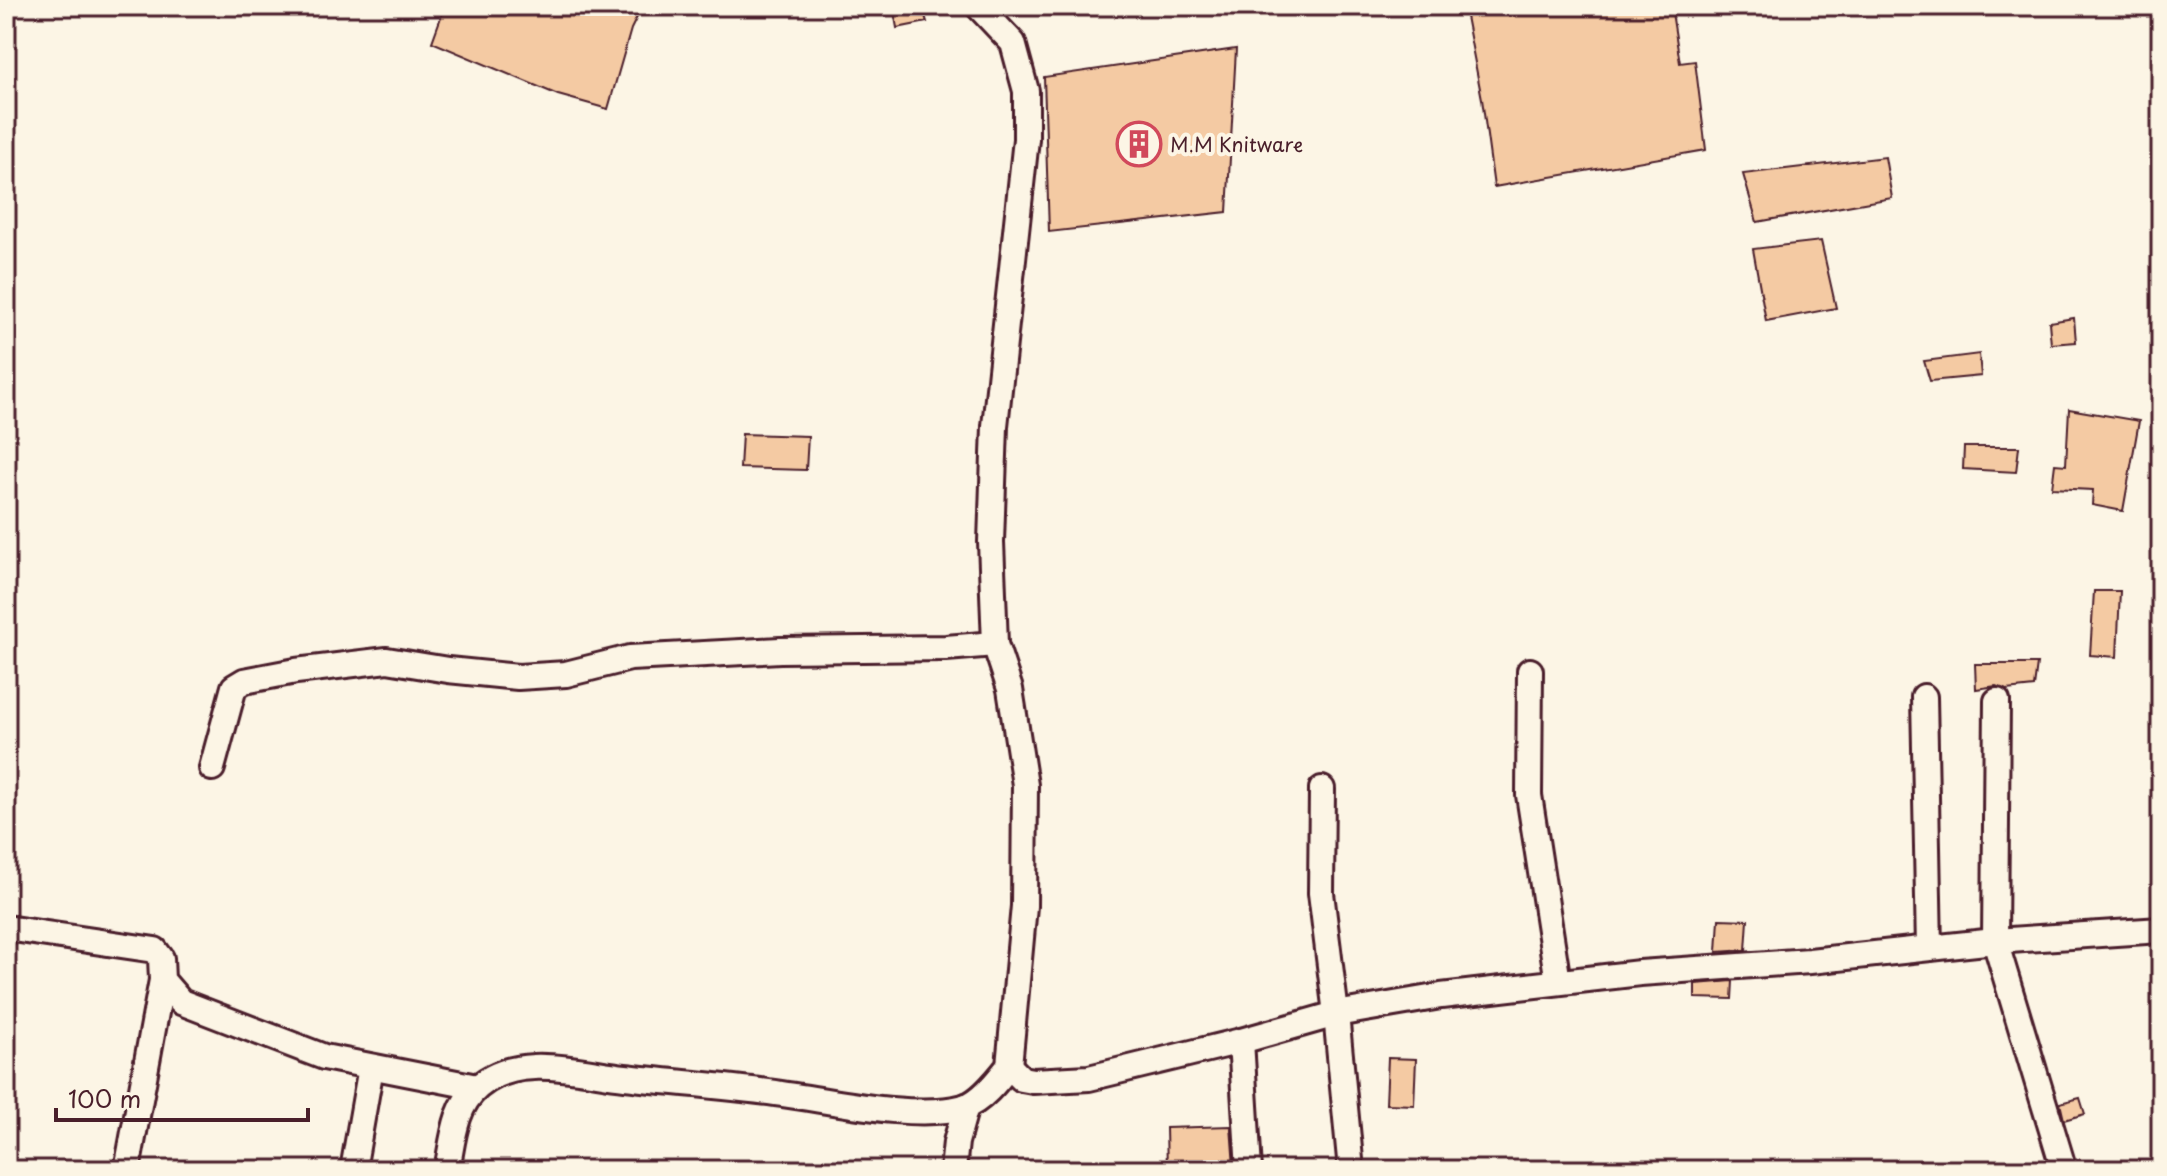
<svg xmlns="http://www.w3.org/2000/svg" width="2167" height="1176" font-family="'Playpen Sans',sans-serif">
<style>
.building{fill:#f4caa3;stroke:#4a1f2b;stroke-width:2}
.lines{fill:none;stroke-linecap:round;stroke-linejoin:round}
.minor-casing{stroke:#4a1f2b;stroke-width:30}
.minor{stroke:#fcf5e5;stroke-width:24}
.labels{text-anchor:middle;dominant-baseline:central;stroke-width:8;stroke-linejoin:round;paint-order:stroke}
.poi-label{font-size:20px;fill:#4a1f2b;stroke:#fcf5e5;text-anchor:start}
</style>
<rect width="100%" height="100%" fill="#fcf5e5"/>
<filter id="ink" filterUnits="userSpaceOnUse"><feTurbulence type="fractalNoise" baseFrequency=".0125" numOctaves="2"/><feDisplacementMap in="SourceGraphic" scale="16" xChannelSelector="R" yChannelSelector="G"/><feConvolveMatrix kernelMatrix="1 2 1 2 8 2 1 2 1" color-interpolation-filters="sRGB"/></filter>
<g filter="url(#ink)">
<g class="building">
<path d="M445,6h193l-2,6 3,1 -8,16 -23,80 -50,-14 -126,-53z"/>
<path d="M893,6h29l5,16 -30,6z"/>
<path d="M1464,6h207l9,57 15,-2 11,89 -212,37 -12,-88z"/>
<path d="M1236,49l-9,163 -178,20 -5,-155z"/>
<path d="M1885,157l7,41 -135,24 -14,-48z"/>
<path d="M1821,241l15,67 -70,13 -13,-72z"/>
<path d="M2074,318l2,24 -25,2 -2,-22z"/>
<path d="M1979,354l2,22 -51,5 -6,-20z"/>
<path d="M2069,409l70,12 -16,90 -31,-6 1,-15 -41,-2 3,-24 11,1z"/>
<path d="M742,434l66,2 -2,34 -66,-2z"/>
<path d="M1964,447h55l-3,25 -53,-3z"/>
<path d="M2094,591h26l-3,66 -27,-2z"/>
<path d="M1975,664h62l-3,23 -28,3 -10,-4 -20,3z"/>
<path d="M1719,919l29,1 -2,30 -29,2z"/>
<path d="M1733,981l-1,18 -37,-1v-14z"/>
<path d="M1388,1058l28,1 -2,46 -28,-1z"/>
<path d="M2080,1098l5,16 -21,6 -4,-17z"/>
<path d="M1231,1126l3,41 -67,2 -1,-41z"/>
</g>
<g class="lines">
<g class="minor-casing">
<g id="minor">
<path d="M1530,671l-1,124 29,187"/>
<path d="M1924,697l5,251"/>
<path d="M1997,701l-2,240 69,229"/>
<path d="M212,768l22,-81 10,-6 52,-10 91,-11 61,10 70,7 48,-3 64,-16 150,-8 166,-2 49,-4"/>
<path d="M1322,789l-1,104 15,121 15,156"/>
<path d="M6,928l149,22 6,8 1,22 19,22 143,55 153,30"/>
<path d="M1241,1041l8,129"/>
<path d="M1009,1066l13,13 11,2 56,-3 152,-37 95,-27 105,-18 199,-23 170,-12 185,-20 166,-11"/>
<path d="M127,1170l35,-190"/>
<path d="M353,1170l18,-103"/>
<path d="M447,1170c6,-29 7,-63 31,-83 40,-35 101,-15 147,-10 52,6 105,9 157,17 52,7 132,26 182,13 17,-5 34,-27 45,-41l15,-160 1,-121 -15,-96 -15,-45 -4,-102 4,-116 31,-287v-48l-13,-48 -35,-37"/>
<path d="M953,1170l3,-28 10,-36"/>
</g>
</g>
<use href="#minor" class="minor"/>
</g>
</g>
<defs>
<g id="building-ring" transform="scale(2.3)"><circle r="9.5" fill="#fcf5e5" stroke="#d1495b" stroke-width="1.5"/><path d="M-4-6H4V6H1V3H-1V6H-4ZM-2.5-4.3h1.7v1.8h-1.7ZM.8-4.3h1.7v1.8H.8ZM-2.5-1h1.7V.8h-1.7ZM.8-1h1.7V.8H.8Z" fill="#d1495b"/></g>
</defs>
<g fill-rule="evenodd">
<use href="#building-ring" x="1139" y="144"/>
</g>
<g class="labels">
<g class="poi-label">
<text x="1170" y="144">M.M Knitware</text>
</g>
</g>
<rect width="2167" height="1176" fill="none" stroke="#fcf5e5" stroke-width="32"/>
<rect x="16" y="16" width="2135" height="1144" fill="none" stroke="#4a1f2b" stroke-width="3" filter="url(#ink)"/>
<path d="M56 1108v12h252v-12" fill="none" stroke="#4a1f2b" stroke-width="4"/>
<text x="68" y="1108" font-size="24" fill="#4a1f2b" stroke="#fcf5e5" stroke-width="6" paint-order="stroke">100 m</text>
</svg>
